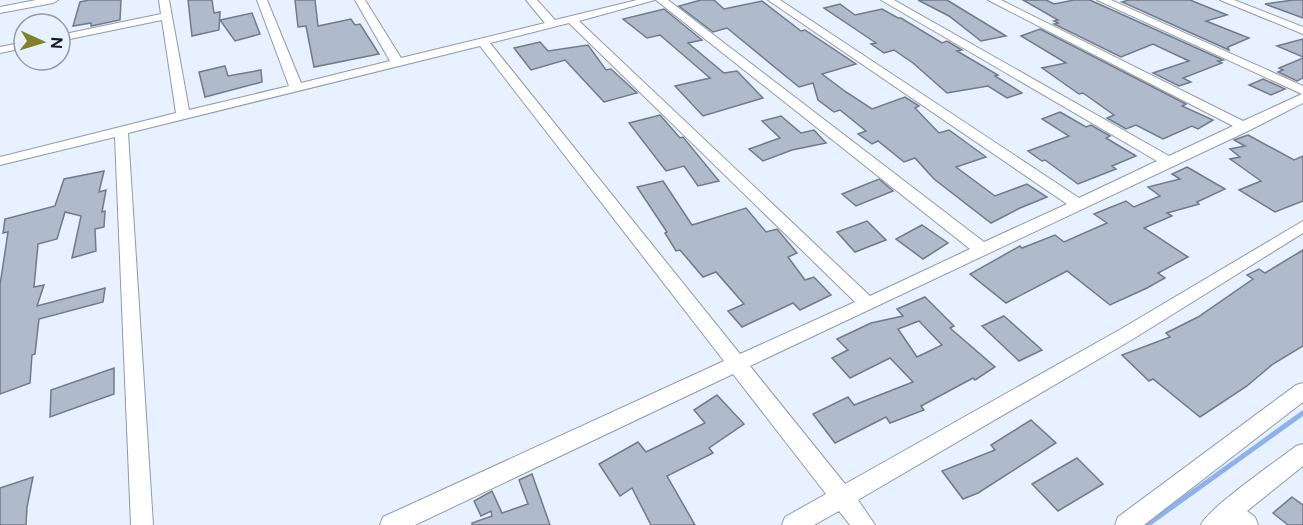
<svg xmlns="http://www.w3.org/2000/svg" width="1303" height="525" font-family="'DM Sans',sans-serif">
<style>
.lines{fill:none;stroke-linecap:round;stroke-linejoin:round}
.stream{stroke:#8cb2eb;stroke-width:5}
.building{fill:#afbacb;stroke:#707a89;stroke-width:1.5;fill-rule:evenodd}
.minor-casing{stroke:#8f9aa9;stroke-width:2}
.minor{fill:#fff;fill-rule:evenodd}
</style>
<rect width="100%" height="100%" fill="#e8f1ff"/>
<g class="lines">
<path class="stream" d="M1147,525l156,-112"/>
</g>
<g class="building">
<path d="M89,0h32l-1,20 -29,6v-3l-18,3 7,-24z"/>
<path d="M188,0h24l2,13 6,-1 -1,18 -27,6z"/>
<path d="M295,0h20l3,26 33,-7 4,6 5,-1 19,30 -65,13 -8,-41 -8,1z"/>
<path d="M701,0h13l10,9 38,-8 39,30 4,-1 51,34 -34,10 24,18 26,17 33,-12 14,9 -4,2 24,25 10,-3 37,27 -30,10 39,29 32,-12 20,13 -27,11 -29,15 -57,-44 -19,-21 -11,4 -26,-21 -6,3 -14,-10 8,-3 -26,-21 -6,2 -16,-12 -5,-17 -14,4 -72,-59 -14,4 -34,-26z"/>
<path d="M918,0h29l59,36 -25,5 -32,-25z"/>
<path d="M1023,0h23l8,4 20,-4h16l133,60 -5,1 4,2 -39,15 8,4 -12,4 -26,-13 36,-12 -36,-17 -32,13 -67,-33 4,-1 -4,-2 4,-1z"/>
<path d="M1129,0h61l37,15 -21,6 43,17 -21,9 1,3 -107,-48z"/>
<path d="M1293,0h10v18l-38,-14z"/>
<path d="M840,4l15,11 27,-6 16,9h3l41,25 5,-2 15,9 -5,1 41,24 -3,1 27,17 -15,5 -19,-12 -41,7 -34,-30 -19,-13 -10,3 -13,-9 5,-1 -52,-35z"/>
<path d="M664,9l38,31 -14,3 36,30 13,-2 26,27 -60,18 -28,-30 35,-8 -50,-43 -13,3 -24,-19z"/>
<path d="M252,13l8,21 -25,7 -15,-21z"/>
<path d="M1040,29l146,75 -4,2 31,14 -15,9 -6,-3 -29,13 -27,-14 -10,4 -19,-11 7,-3 -31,-22 -4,1 -37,-26 24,-5 -45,-27z"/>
<path d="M1303,39v18l-26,-11z"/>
<path d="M540,42l8,9 40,-6 18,25 5,-1 26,24 -33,9 -39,-42 -34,10 -17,-22z"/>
<path d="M1303,58v20l-6,3 -19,-9 5,-2 -4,-2z"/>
<path d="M225,66l3,10 33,-6 1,12 -57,15 -6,-25z"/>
<path d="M1263,79l22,10 -14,6 -22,-10z"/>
<path d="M1060,112l26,15 5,-2 19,11 -4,2 30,18 -24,10 4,3 -38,15 -33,-24 -3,1 -14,-10 41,-15 -27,-17z"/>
<path d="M660,115l20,23 3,-1 36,44 -21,5 -14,-20 -18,5 -37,-48z"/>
<path d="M781,116l20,17 13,-3 12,13 -34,7 -29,11 -14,-12 31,-11 -18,-17z"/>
<path d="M1248,135l46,25 9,-4v45l-28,11 -36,-22 22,-9 -31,-22 10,-2 -10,-8 15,-3 -11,-6z"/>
<path d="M1187,167l38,22 -28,13 2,2 -32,9 5,3 -28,12 44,29 -30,16 7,5 -18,10 -37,17 -43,-34 -61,32 -36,-29 50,-28 2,2 33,-13 9,7 43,-19 -13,-9 32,-13 8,6 26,-11 -12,-9 32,-8 -8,-5z"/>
<path d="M104,171l-5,21 7,-2 -4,22 3,-1 -1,16 -9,2 1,22 -24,7 9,-42 -16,-4 -8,27 -19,5 -4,43 10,-2 -7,21 68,-18 -2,14 -64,17 -4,35 -3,1 -2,28 -30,11v-109l8,-53 -5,1 2,-14 50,-13 9,-27z"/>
<path d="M879,179l14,12 -37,15 -14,-12z"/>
<path d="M663,181l29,44 54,-17 20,24 11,-3 20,24 -9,4 17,23 9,-3 17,18 -31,15 -7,-7 -51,24 -14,-16 16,-7 -28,-32 -13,5 -23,-27 -4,1 -11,-18 2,-1 -30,-45z"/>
<path d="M867,221l19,19 -31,12 -18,-20z"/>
<path d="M922,225l26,18 -25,16 -27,-20z"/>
<path d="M1303,250v96l-30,18 -26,22 -47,31 -47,-38 -4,2 -27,-26 48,-18 -4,-4 32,-16 55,-38 -6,-4 12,-6 6,4z"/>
<path d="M925,297l29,29 -4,2 45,39 -20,13 -2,-2 -52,28 3,4 -34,13 -4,-6 -51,26 -22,-29 35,-17 6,8 59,-23 -23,-24 -40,20 -18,-20 16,-8 -11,-11 34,-16 32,-7 -6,-7zM919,321l23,24 -25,12 -19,-28z"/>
<path d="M1004,316l38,34 -23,11 -37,-35z"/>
<path d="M114,368v26l-64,23 1,-27z"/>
<path d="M717,395l27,29 -35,24 4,5 -46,23 28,49h-44l-19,-37 -12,8 -21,-32 39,-22 8,10 59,-29 -11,-13z"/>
<path d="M1031,420l25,23 -78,50 -15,6 -21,-28 53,-21 -4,-5z"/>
<path d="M1077,458l26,26 -45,27 -26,-27z"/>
<path d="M532,474l18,51h-78v-2l20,-7 -1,-5 -10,5 -7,-15 18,-10 10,22 26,-9 -9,-24z"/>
<path d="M33,477l-6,30 -1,18h-26v-37z"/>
<path d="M1292,497l11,8v20h-15l-15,-12z"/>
</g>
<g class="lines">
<g class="minor-casing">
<g id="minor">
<path d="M36,0h22l-5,3 -53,10v-6z"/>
<path d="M159,0h10l20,110 100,-24 -32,-86h10l34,83 89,-22 -35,-61h10l36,58 144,-35 -19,-23h11l18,20 82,-20h18l-76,21 291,275 100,-47 -314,-249h12l316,242 83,-38 -299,-204h12l299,198 78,-37 -276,-161h13l275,156 64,-30 -245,-126h13l242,121 59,-27 -205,-94h14l192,86v17l-53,27 -500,236 95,118 276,-155 182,-108v12l-170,106 -275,161 17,25h-25l-11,-14 -25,14h-32l3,-8 41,-23 -93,-120 -318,151h-35l3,-8 341,-156 -244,-315 -352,87 25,392h-22l-16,-388 -115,28v-8l176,-44 -14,-93 -102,21v-6l101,-21zM569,23l286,279 -115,52 -250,-311z"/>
<path d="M1220,0h14l69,27v7z"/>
<path d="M24,42v6l-24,5v-6z"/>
<path d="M1303,383v19l-159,123h-29l3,-8 178,-132z"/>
<path d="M1303,444v22l-56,45 8,6 3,8h-57c7,-17 76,-64 95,-79z"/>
</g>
</g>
<use href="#minor" class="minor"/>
</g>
<g transform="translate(42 42) rotate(94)"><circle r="28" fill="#e8f1ff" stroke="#949ba5" stroke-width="1.5"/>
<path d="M0-4.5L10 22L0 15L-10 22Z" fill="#83812a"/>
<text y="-9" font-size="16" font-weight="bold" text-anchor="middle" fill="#15191f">N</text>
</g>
</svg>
